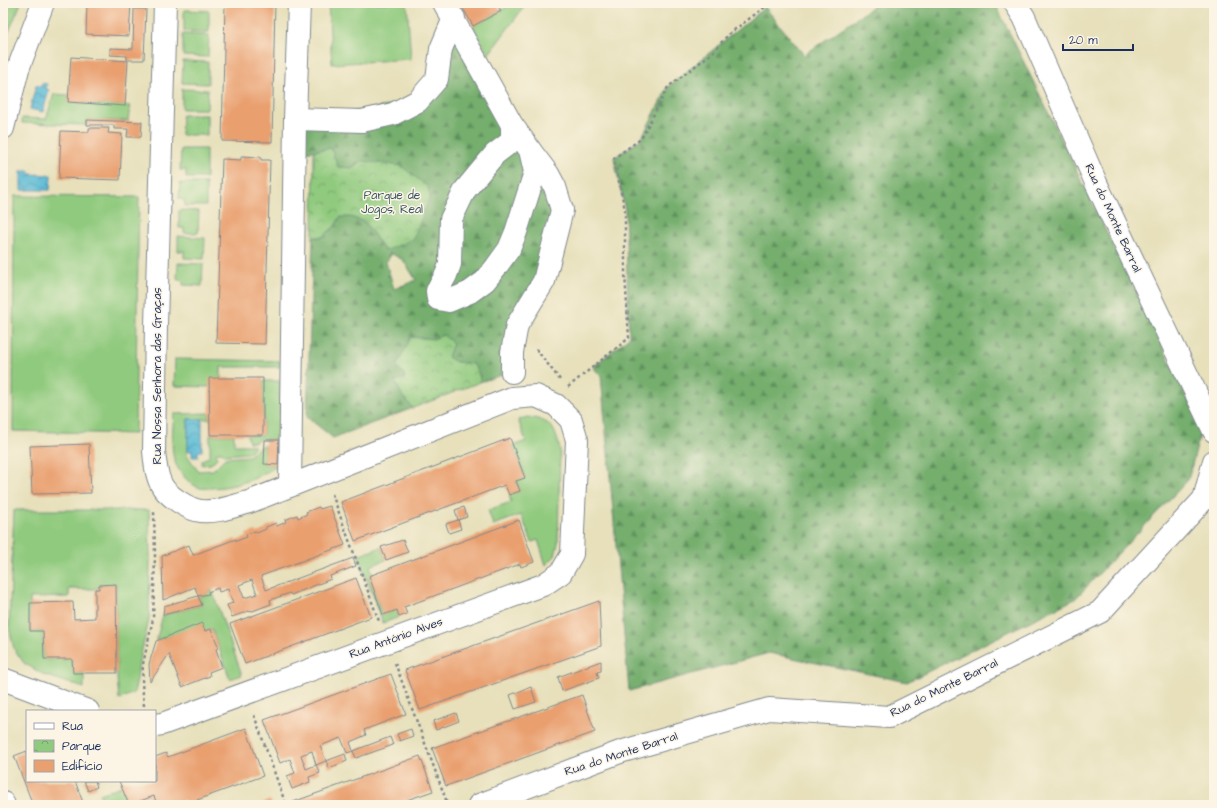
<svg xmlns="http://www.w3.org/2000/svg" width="1217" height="808" font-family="'Architects Daughter',sans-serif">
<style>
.green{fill:#90ca7e;stroke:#567c6e}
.forest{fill:url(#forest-firs);stroke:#486e66;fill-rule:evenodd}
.park{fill:url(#park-crowns);stroke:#567c6e}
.water{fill:url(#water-waves);stroke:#38749a}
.building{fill:#e99f6e;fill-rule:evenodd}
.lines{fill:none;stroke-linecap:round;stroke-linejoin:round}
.minor-casing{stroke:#81888c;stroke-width:24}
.path{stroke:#81888c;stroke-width:2.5;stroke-dasharray:3 3;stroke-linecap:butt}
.minor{stroke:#fff;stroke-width:22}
.labels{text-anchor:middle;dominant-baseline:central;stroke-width:3;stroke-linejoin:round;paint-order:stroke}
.park-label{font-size:12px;fill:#385666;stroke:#fcf5e5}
.street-label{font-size:12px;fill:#1b2f5e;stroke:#fcf5e5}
</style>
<defs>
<pattern id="forest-firs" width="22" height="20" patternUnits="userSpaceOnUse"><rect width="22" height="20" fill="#74ae6d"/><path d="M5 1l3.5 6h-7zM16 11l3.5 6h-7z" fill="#5e8e5d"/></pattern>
<pattern id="park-crowns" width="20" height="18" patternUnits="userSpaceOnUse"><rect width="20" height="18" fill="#90ca7e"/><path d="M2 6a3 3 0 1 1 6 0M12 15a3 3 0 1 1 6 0" fill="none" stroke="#75a46a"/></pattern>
<pattern id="water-waves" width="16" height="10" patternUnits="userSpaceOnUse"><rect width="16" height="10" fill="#56b9d5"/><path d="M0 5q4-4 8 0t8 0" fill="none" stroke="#4697b0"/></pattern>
</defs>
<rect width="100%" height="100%" fill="#fcf5e5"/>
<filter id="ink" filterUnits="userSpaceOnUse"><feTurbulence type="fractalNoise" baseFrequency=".025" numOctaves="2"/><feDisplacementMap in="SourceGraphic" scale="8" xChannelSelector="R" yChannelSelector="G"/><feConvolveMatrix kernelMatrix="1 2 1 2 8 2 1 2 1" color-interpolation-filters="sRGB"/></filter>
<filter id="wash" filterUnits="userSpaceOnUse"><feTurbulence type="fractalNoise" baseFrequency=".012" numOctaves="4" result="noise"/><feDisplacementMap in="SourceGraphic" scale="16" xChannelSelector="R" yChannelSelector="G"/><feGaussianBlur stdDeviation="0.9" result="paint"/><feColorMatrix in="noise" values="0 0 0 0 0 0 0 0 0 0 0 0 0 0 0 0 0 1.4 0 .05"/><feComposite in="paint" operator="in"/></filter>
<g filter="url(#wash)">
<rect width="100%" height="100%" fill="#e7e0bb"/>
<g class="green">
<path d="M3,3h18l-18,42z"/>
<path d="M328,3h79l4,56 -79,5z"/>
<path d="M503,3h24l-39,52 -15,-29 33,-18z"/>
<path d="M184,10l25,1v21l-25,-1z"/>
<path d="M183,34l26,1 -1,22 -25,-1z"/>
<path d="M183,61l25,1v22l-26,-1z"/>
<path d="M182,89l26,1 -1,19h-25z"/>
<path d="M54,94l15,1 -1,7 62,4 -2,15 -41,-1v5l-65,-2v-5l24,1z"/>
<path d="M182,115h25v20h-26z"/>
<path d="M181,149h25v29h-20v-8h-6z"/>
<path d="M180,183h26v23h-21l-1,-6 -5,-1z"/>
<path d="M14,196l125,1 -4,237 -122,-3z"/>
<path d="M179,210l20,1 -1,22h-14v-5h-5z"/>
<path d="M178,236l27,2 -1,21 -20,-1v-7h-6z"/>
<path d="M178,263l25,1 -1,22 -19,-1v-5l-6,-1z"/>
<path d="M175,359l105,2v6h-59v11l-12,9 -35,-1z"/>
<path d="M263,381h17l-1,59 -19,-1 -5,3h-6l-2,-7h16z"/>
<path d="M209,413l1,6h-22v32l-1,4 11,16 15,-1 12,-12 24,-2 12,-10h4l-1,18 14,1c-20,14 -44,23 -68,23 -3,0 -7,1 -10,0 -10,-3 -21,-15 -25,-26 -5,-12 -2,-35 -1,-48z"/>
<path d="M527,417c24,3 28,10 33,33l-2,93 -3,13 -9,9 -8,-25 -6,2 -11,-27 -28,10 -5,-15 23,-8 -2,-7 11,-4 -4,-10 9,-4 -12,-31 13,-5 -8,-21z"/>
<path d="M210,435h24v10h19l2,2 -7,6 -23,2 -3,-3h-4l-2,3 1,3 -6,6 -9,1v-5l8,-4z"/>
<path d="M14,510h135l1,47 -1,63 -10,43 -2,16 -3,14 -15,6 -2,-21 -1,-94 -17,1v4h-30v8l-39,1v33h13l1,28h28l1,14h11v15l-40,-13 -20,-12 -10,-14 -5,-22z"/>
<path d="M381,547l5,13 -16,6 3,9 -4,2 14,38 14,-5 2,7 -16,6 -25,-67z"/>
<path d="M212,590l30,85 -12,4 -18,-50 -7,2 -3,-7 -46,17 7,-26 39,-10 -4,-9 10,-2v-2z"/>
<path d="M121,786l8,19h-25l-4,-11z"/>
<path d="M154,796l3,9h-27z"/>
</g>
<g class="forest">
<path d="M878,3h117l207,425 -14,52 -113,119 -168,83 -138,-29 -140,38 -28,-315 -8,-9 36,-30 -4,-127 -11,-52 27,-19 27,-52 97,-80 39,48z"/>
<path d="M454,18l108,192 -50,162 -32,10 -1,-9 -6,-9 -17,-2 -8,-5 5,-14 -10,-8 -9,4 -23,-2 -7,37 1,5 -10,2 8,16 10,11 -80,30 -26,-21 6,-180h9l13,-11 5,-9h11l14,5 20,29 -32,-83 -15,-1 -7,-19 -27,4 3,-33 111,-18zM392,254l11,6 13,20 -22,9 -8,-27z"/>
</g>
<g class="park">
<path d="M331,148l7,19 15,1 9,-7 39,5 27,21 2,10 -17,42 -28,12 -20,-29 -14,-5h-11l-5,9 -13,11h-9l1,-86z"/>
<path d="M443,335l10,8 -5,14 8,5 17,2 6,9 1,9 -67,26 -10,-11 -8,-16 10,-2 -1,-5 -8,-7 15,-30 23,2z"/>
</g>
<g class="water">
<path d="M42,83l5,1 -1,5 3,1 -6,22 -13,-3 6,-24 5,2z"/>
<path d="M21,171h8l1,3 21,1 -1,15h-29z"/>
<path d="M188,419h14v32h-4v6h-6v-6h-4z"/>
</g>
<g id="blocks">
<g class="building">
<path d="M87,3h44l-2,33 -43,-2z"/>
<path d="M225,3h50l-3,139 -50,-1z"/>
<path d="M460,3h36l5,8 -28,15z"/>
<path d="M134,9h12l-2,51h-17v-4l-17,-1v-7l23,1z"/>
<path d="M71,57l57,4 -3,45 -57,-4z"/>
<path d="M87,120l55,2 -1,15h-14l1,-8h-14v-4h-27z"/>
<path d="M89,128h20l-1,5 14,1 -2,46 -61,-2 2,-47 28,1z"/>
<path d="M241,156l20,1v3h9l-5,184 -49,-1 6,-184 19,1z"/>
<path d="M209,378h54v57h-53z"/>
<path d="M510,438l15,40 -9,3 4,10 -11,4 -4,-10 -150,56 -14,-39z"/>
<path d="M265,440h14l-1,25 -14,-1z"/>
<path d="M89,444l2,49 -59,1 -2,-48z"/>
<path d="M330,506l15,39 -84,31 5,14 87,-32 3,8 -26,10 1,3 -40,16 -1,-2 -20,7 1,4 -21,8 -1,-1 -17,6 -5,-12 6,-2 -5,-14 -9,3 -1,-4 -10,4 1,2 -11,2 -3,-9 -32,13 -1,-44 27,-11 4,10 43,-16v2l11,-4 -1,-3 10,-3 1,2 9,-4v-2l10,-4 1,3 9,-4 -1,-2 12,-5 1,3 9,-4 -1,-2 13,-5 1,2zM252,580l5,14 -13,4 -5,-13z"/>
<path d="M464,507l3,10 -9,3 -3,-10z"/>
<path d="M458,520l3,9 -12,4 -3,-9z"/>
<path d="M519,520l15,42 -13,5 -1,-3 -116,43 3,7 -8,3 -2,-7 -14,5 -14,-39z"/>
<path d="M403,540l5,12 -22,8 -5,-13z"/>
<path d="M356,578l15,39 -126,47 -15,-40z"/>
<path d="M116,584l1,89h-44l-1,-14h-28l-1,-28h-13v-28l43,-1 1,17 21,-1v-29h4v-4z"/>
<path d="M198,596l4,9 -39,10 1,-9z"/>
<path d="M599,601l2,45 -181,64 -15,-40z"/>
<path d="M202,623l3,8 6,-2 8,19 -3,1 6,18 -13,5 1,4 -28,11 -13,-33 -19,28 -1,-18 7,-23z"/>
<path d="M601,661v10l-4,1 2,6 -37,13 -4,-14z"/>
<path d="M391,674l15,40 -42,16 2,5 -16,7 3,9 -6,2 -6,-15 -21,8 6,15 -10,4 -4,-14 -11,4 5,14 10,-4 4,8 -11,4 1,5 -18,7 -5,-13 8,-3 -5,-14 -10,4 -16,-43z"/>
<path d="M531,687l5,15 -21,7 -5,-14z"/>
<path d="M582,695l13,37 -149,54 -14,-38z"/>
<path d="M456,713l3,8 -23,9 -3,-9z"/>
<path d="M246,728l17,48 -77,28 -2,-4 -13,5h-14l-3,-9 -25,9 -10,-24h36v-24l11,-4 2,4z"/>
<path d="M411,729l2,7 -13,5 -3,-7z"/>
<path d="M390,737l3,8 -37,13 -3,-7z"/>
<path d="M27,751v30h48l9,24h-51l-19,-49z"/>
<path d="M345,754l2,7 -18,7 -3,-7z"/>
<path d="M420,756l13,35 -41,14h-97l-2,-3z"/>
<path d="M84,781h11l2,6 -9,4z"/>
<path d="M270,800l2,5h-14z"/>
</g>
</g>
</g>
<g filter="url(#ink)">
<use href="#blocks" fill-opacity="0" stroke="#81888c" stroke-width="1"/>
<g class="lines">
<g class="minor-casing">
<g id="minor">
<path d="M444,3l68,122 18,25 5,22 -19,60 -7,17 -13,18 -11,14 -15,11 -21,9 -11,-2 -1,-8 9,-16 4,-11 1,-45 14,-29 30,-36 17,-13v-16"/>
<path d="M1015,3l9,14 73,168 117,246"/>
<path d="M295,119l67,2 31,-7 25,-13 19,-22 4,-30 13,-31"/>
<path d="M3,128l15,-59 25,-66"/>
<path d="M512,372v-20l5,-27 27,-44 18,-71 -7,-23 -7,-13 -16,-21"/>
<path d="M290,486l5,-367 4,-116"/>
<path d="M3,679l85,32"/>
<path d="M155,725l7,-1 381,-139 18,-12 11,-19 5,-114 -6,-20 -15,-15 -20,-9 -24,2 -263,104c-16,4 -32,11 -48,9 -12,-1 -35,-16 -40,-27 -5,-10 -6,-22 -7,-33l2,-126 9,-322"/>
<path d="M3,803l1,2"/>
<path d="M479,805l141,-53 149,-43 120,8 211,-105 104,-113 10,-38"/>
</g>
</g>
<g class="path">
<path d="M536,349l25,32"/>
<path d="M568,387l61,-49 -4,-64v-64l-11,-52 27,-19 27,-52 44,-34 18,-20 35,-26 1,-4"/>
<path d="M332,494l47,127"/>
<path d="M395,663l53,142"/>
<path d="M144,706l-2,-23 1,-19 10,-45 2,-63 -1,-45"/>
<path d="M254,715l32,90"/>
</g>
<use href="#minor" class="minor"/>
</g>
</g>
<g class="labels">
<g class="park-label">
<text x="392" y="195">Parque de<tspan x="392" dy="14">Jogos, Real</tspan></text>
</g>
<g class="street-label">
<text transform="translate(1113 218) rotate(65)">Rua do Monte Barral</text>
<text transform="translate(157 376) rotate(-90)">Rua Nossa Senhora das Graças</text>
<text transform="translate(396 638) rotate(-20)">Rua António Alves</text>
<text transform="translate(944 688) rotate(-26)">Rua do Monte Barral</text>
<text transform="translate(621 754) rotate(-18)">Rua do Monte Barral</text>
</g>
</g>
<rect width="1217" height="808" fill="none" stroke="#fcf5e5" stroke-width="16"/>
<rect x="26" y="710" width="130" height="72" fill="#fcf5e5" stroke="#a2a6af"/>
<rect x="34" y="723" width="20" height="6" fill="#ffffff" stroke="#a2a6af"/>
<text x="62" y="730" font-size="12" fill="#1b2f5e">Rua</text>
<rect x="34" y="740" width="20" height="12" fill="url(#park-crowns)" stroke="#a2a6af"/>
<text x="62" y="750" font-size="12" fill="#1b2f5e">Parque</text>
<rect x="34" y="760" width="20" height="12" fill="#e99f6e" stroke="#a2a6af"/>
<text x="62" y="770" font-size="12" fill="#1b2f5e">Edifício</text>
<path d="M1063 44v6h70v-6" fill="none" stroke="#1b2f5e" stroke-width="2"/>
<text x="1069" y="44" font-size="12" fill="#1b2f5e" stroke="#fcf5e5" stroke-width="3" paint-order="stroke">20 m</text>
</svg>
